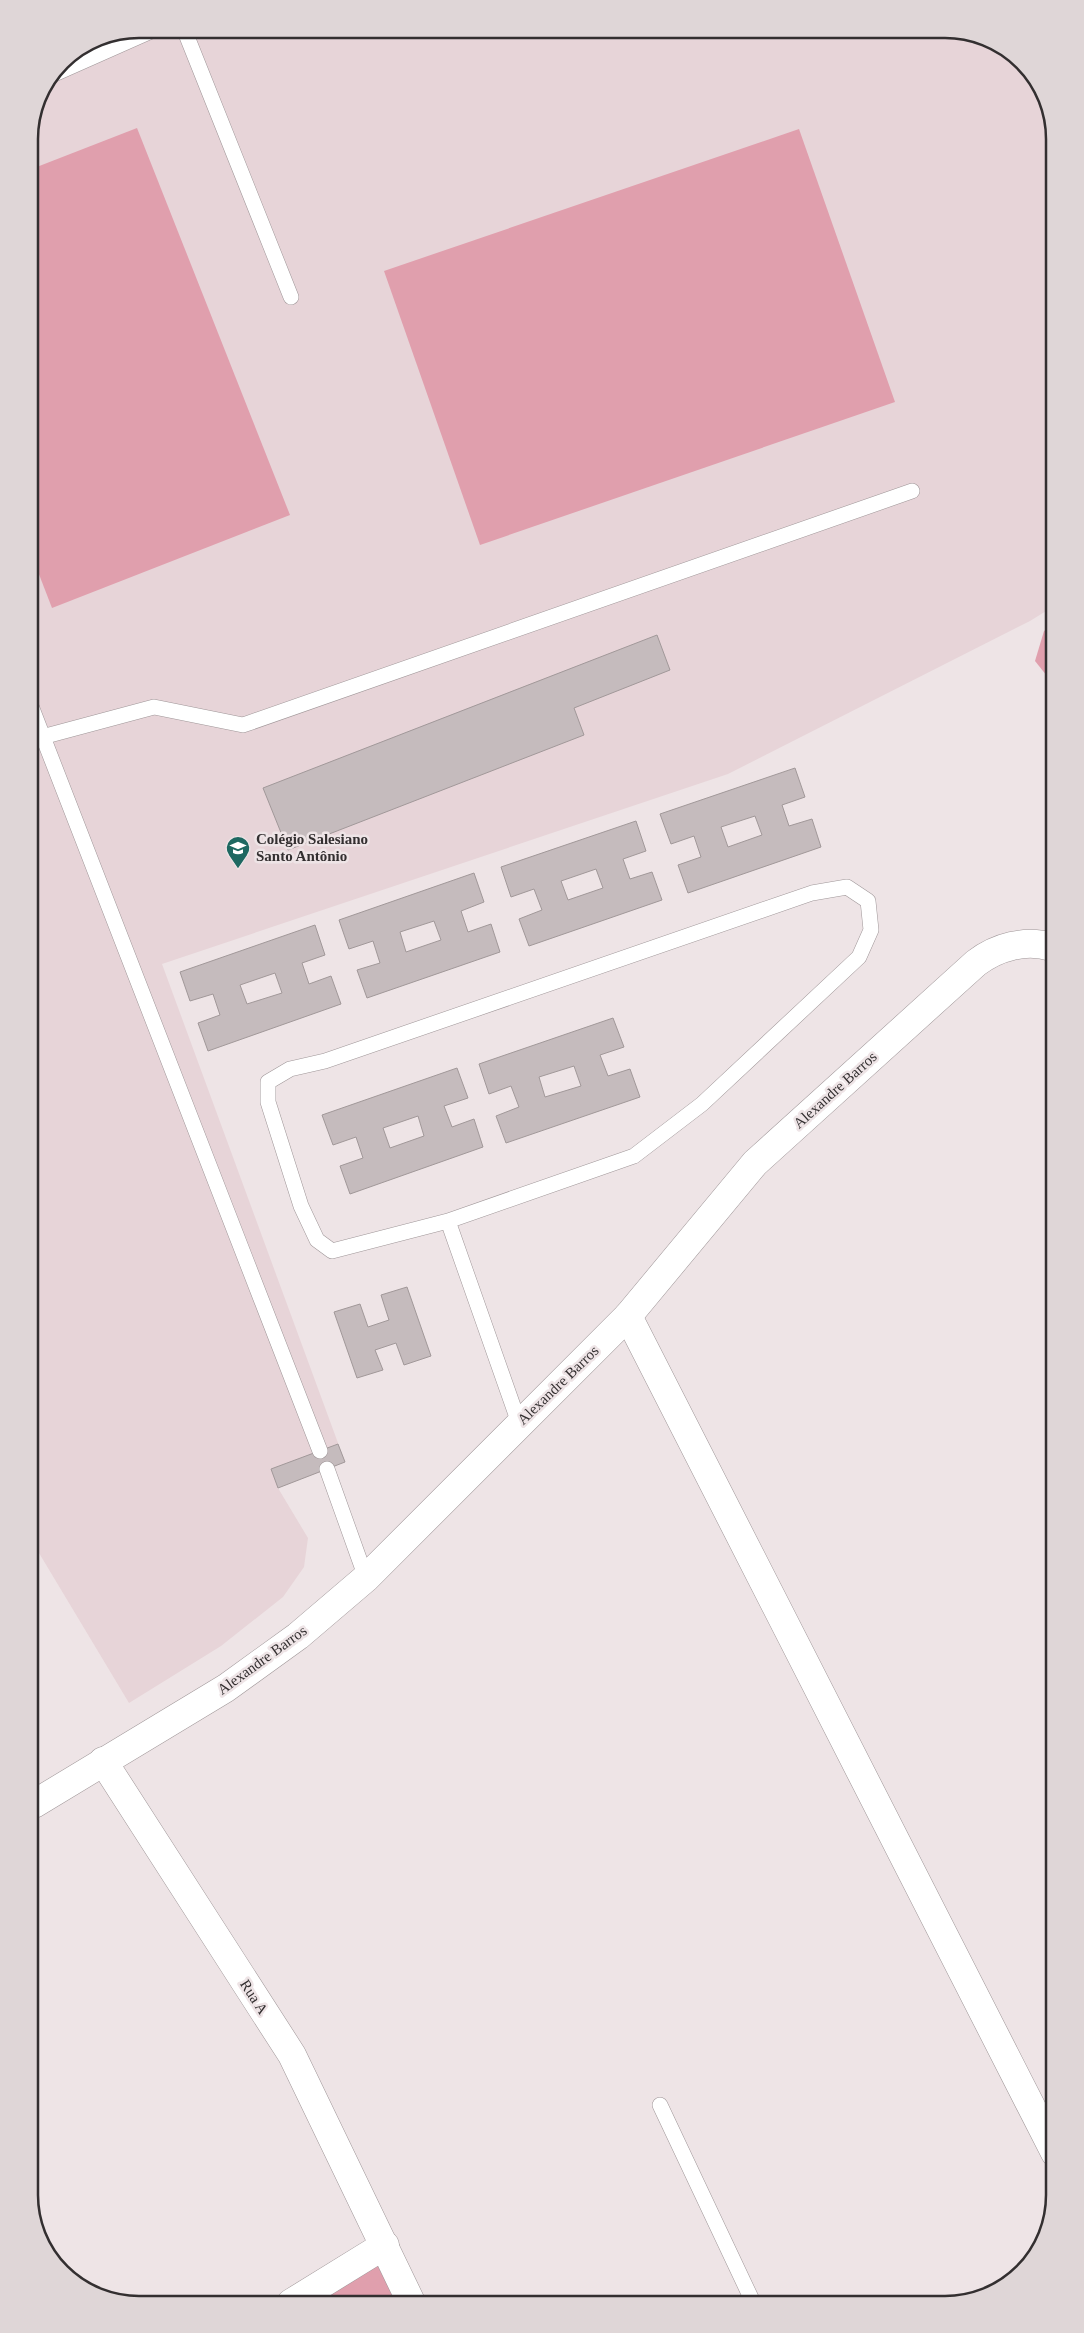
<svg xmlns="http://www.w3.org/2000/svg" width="1084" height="2333" font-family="'Times New Roman',serif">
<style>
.built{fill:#e7d4d8}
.green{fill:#e09fad}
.building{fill:#c5bbbd;stroke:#a19899;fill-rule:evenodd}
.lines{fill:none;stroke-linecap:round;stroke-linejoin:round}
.lane-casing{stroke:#9f9698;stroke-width:16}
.street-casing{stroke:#9f9698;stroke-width:29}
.lane{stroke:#fff;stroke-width:15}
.street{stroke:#fff;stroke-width:28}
.labels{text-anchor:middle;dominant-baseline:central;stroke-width:5;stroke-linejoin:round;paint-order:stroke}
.poi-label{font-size:15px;font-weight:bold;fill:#332f30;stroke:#eee4e6;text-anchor:start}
.street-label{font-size:15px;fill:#332f30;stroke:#eee4e6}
.rim{fill:none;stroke:#332f30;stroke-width:2.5}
</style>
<rect width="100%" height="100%" fill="#eee4e6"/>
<path class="built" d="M138,29h815l59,22 37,52 2,505 -21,13 -302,153 -566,190 183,498 -67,26 30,50 -4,29 -21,30 -62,49 -92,57 -96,-160 -4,-1411 11,-42 21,-29 36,-24z"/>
<g class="green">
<path d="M137,128l153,387 -238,93 -22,-57 -1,-381z"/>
<path d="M799,129l96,273 -415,143 -96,-274z"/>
<path d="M1051,626v55l-16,-20 9,-30z"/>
<path d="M378,2256l22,46 -96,1z"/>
</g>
<g class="building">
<path d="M657,635l13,35 -96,38 10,27 -296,115 -25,-62z"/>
<path d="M795,768l10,29 -23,8 7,21 23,-7 9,28 -133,46 -10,-28 23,-8 -7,-21 -23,8 -11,-30zM755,816l7,19 -34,12 -7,-20z"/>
<path d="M636,821l10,30 -23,8 7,20 22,-7 10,28 -133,46 -10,-27 23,-9 -8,-21 -23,8 -10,-30zM596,869l7,19 -35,12 -7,-19z"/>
<path d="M474,873l10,29 -23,9 7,21 23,-8 9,28 -133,46 -10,-28 23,-7 -7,-22 -24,8 -10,-29zM434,921l7,19 -35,12 -6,-20z"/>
<path d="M315,925l10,30 -23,8 7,21 22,-8 10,28 -133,47 -10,-28 22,-8 -7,-21 -23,7 -10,-29zM275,973l7,20 -35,11 -7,-19z"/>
<path d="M613,1018l11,29 -24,8 8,21 22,-7 10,28 -134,46 -10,-27 23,-9 -8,-21 -22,8 -10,-30zM574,1066l7,20 -36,11 -6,-20z"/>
<path d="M457,1068l11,30 -24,8 8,21 22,-8 9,28 -133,47 -10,-28 23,-8 -7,-21 -23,8 -11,-30zM418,1116l6,20 -34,12 -7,-20z"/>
<path d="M407,1287l24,69 -27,9 -8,-22 -21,7 8,20 -26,8 -23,-66 26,-8 8,23 21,-7 -8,-25z"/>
<path d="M338,1444l7,18 -67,26 -7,-19z"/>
</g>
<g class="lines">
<g class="lane-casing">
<g id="lane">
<path d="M184,29l107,268"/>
<path d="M50,76l106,-47"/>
<path d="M31,706l289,745"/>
<path d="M42,737l112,-30 89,18 669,-234"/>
<path d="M448,1221l-116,30 -15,-11 -16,-34 -33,-104v-20l22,-13 35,-8 487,-168 35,-6 21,14 3,29 -12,27 -157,147 -68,52 -186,65 71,202"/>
<path d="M327,1469l39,109"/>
<path d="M660,2105l92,195"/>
</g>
</g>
<g class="street-casing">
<g id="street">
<path d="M628,1316l427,837"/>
<path d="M103,1761l189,294 119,247"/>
<path d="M34,1804l192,-116 72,-52 68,-58 262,-262 127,-153 221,-200c21,-16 49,-24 76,-16"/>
<path d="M291,2303l94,-58"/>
</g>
</g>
<use href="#lane" class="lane"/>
<use href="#street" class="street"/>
</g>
<defs>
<g id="school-pin" transform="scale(1.25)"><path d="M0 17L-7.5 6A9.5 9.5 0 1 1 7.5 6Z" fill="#1e6861" stroke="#eee4e6"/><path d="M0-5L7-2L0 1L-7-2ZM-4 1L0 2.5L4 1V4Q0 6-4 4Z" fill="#fff"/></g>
</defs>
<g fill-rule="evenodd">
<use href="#school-pin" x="238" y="848"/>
</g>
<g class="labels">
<g class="poi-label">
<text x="256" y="839">Colégio Salesiano<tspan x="256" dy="17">Santo Antônio</tspan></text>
</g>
<g class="street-label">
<text transform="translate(835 1090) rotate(-42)">Alexandre Barros</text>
<text transform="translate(558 1385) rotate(-44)">Alexandre Barros</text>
<text transform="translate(262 1660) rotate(-36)">Alexandre Barros</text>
<text transform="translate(254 1997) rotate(57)">Rua A</text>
</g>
</g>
<path d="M0 0H1084V2333H0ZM139 38H945A101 101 0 0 1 1046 139V2195A101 101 0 0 1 945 2296H139A101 101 0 0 1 38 2195V139A101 101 0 0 1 139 38Z" fill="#dfd6d7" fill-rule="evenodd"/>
<path class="rim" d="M139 38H945A101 101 0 0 1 1046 139V2195A101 101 0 0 1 945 2296H139A101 101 0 0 1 38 2195V139A101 101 0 0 1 139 38Z"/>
</svg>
